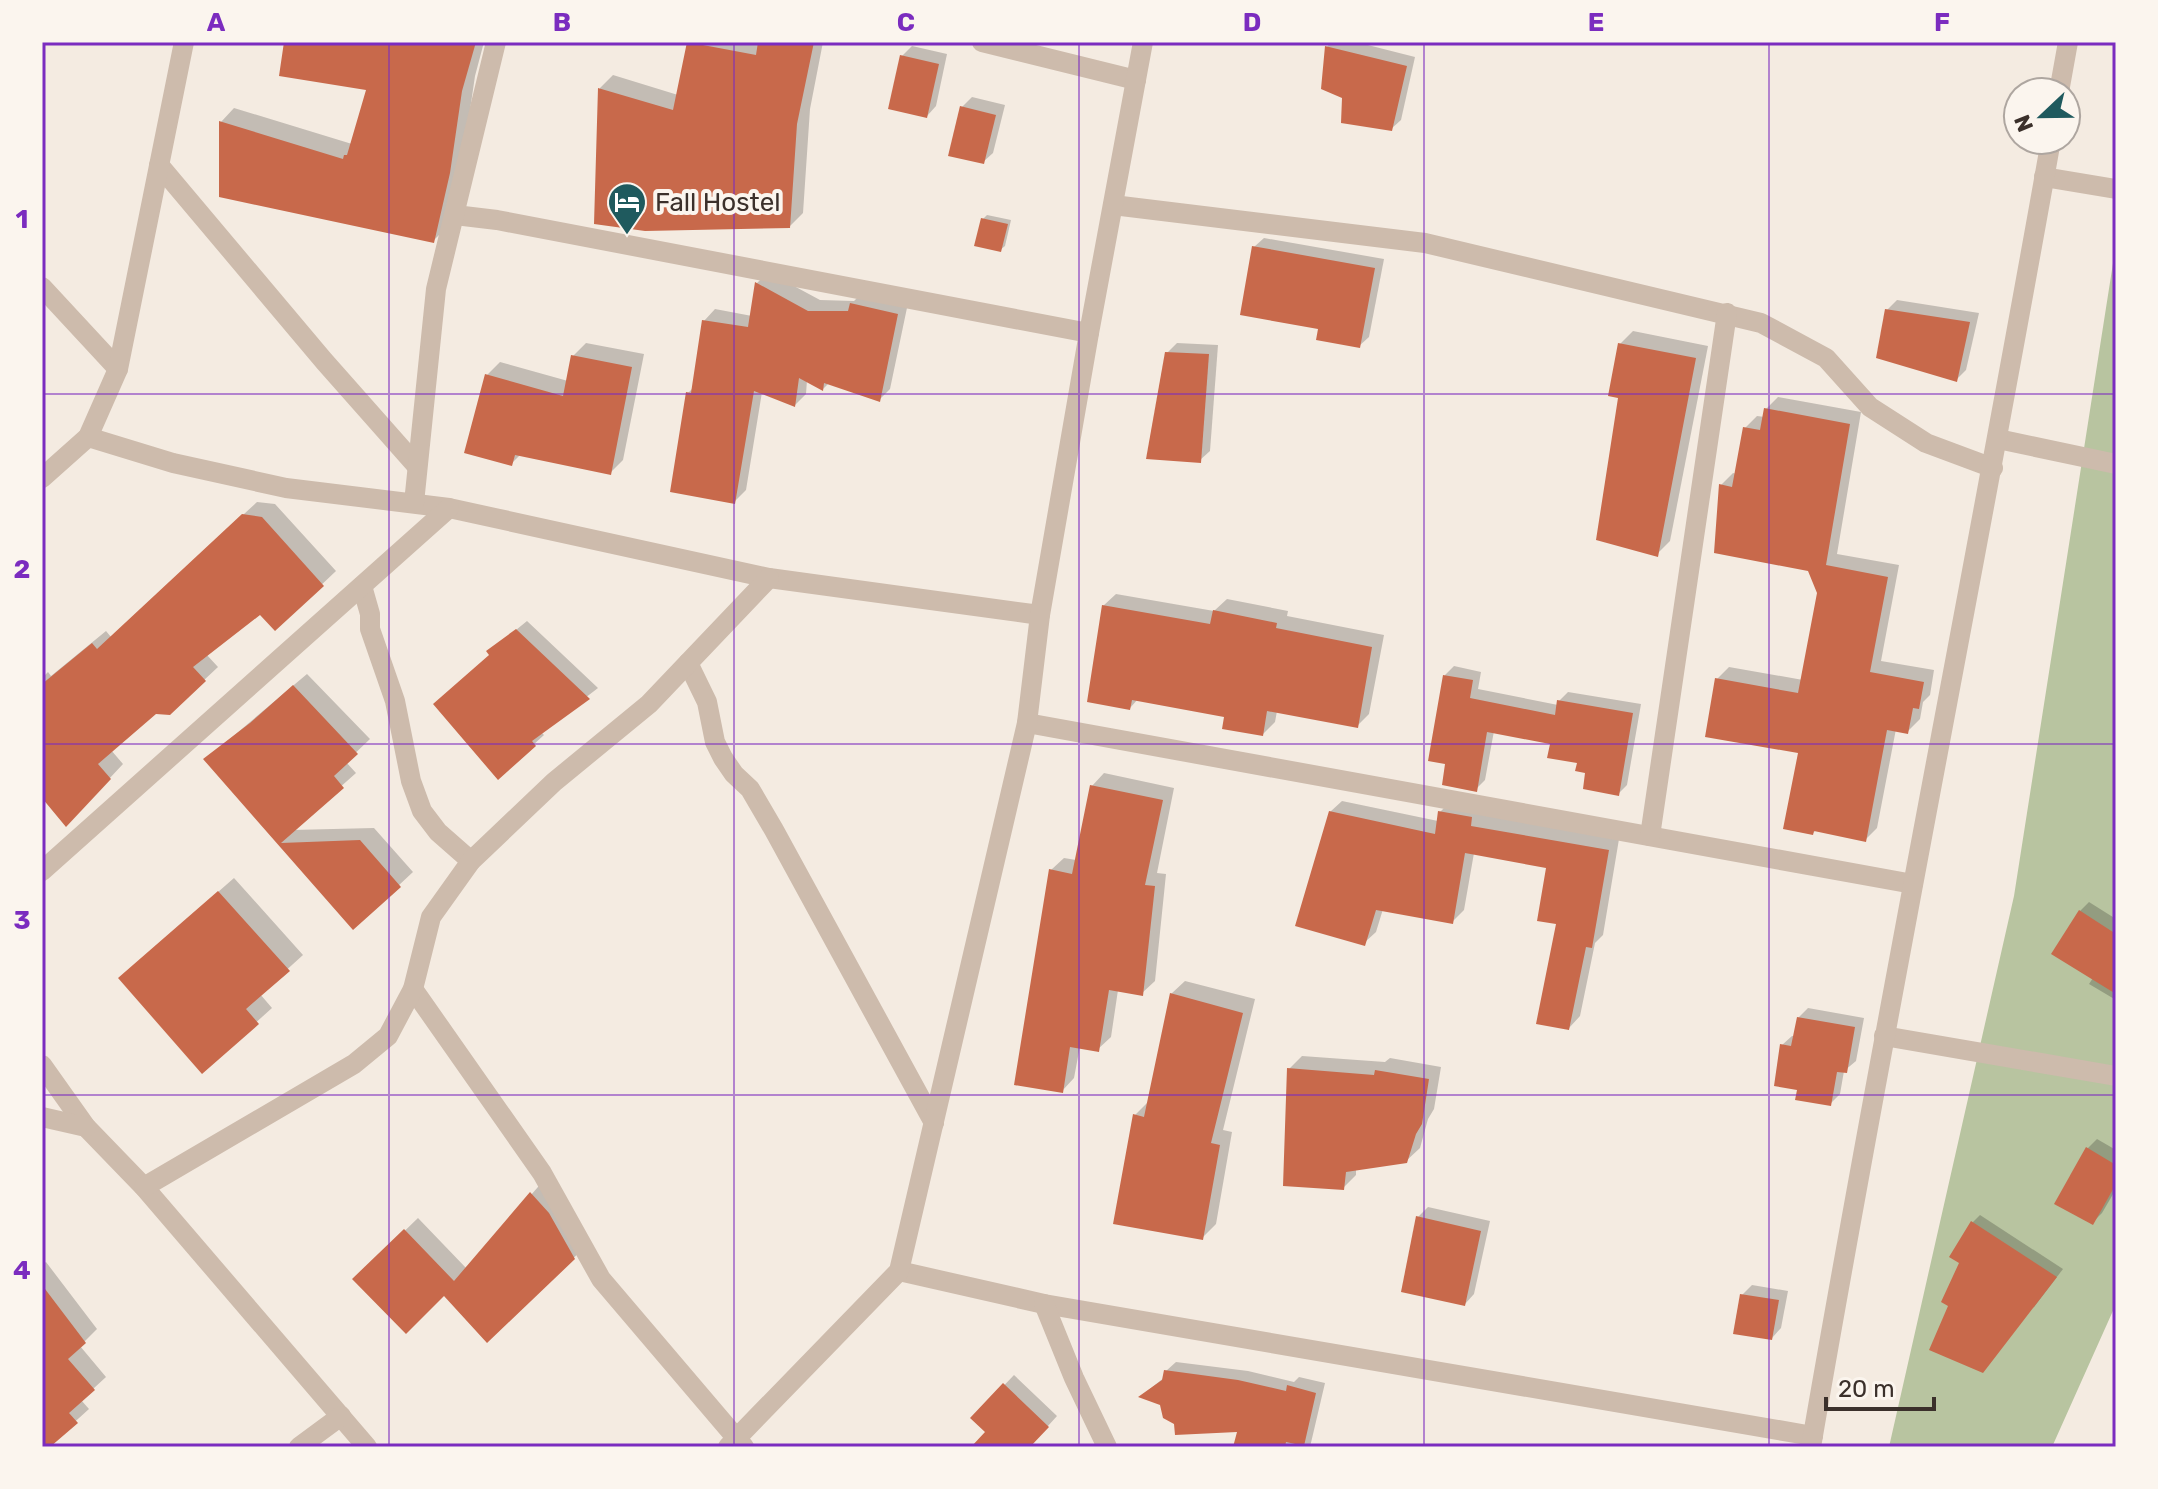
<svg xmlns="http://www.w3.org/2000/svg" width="2158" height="1489" font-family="Rubik,sans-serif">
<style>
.green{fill:#b8c4a0}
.shadow{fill:#0003}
.building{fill:#c8694b}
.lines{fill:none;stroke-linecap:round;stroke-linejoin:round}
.street{stroke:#cdbbac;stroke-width:20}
.grid{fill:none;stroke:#7b2cbf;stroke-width:2;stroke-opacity:0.55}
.labels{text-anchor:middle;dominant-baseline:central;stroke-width:8;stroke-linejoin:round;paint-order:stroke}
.poi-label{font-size:26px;fill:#3b302b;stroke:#fbf5ee;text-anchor:start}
.neatline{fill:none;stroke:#7b2cbf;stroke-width:3}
.grid-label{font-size:26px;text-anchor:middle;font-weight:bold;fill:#7b2cbf}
</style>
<rect width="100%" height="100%" fill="#f4ebe1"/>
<path class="green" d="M2116,244v1060l-64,143h-163l125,-551z"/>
<g class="shadow">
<path d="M286,42h198l-9,34 -12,82 -16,69 -14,14 -212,-119 13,-14 118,36 17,-56z"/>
<path d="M689,42h134l-13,67 -7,104 -13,13 -194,-4 4,-134 13,-13 65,20z"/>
<path d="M1331,42h25l59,15 -14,63 -10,9 -47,-32 -17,-50z"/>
<path d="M912,46l35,8 -11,52 -9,10 -25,-60z"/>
<path d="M972,97l33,8 -12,48 -10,9 -21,-55z"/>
<path d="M987,215l24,5 -6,26 -5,4 -17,-31z"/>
<path d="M1264,238l120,21 -15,78 -10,9 -39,-19 -66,-80z"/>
<path d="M768,272l52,28 34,1 9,-9 45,11 -18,86 -11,11 -50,-17 -6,6 -16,-9 -1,14 -11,11 -33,-13 -16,98 -11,11 -47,-108 5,-5 11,-67 11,-12 37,7 5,-33z"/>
<path d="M1897,300l82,13 -13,57 -9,9 -70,-69z"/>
<path d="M1633,331l75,15 -38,195 -13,13 -36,-158 -1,-52z"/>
<path d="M586,343l58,11 -21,106 -13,13 -89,-19 -10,10 -24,-89 13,-13 68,19 5,-25z"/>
<path d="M1177,343l41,2 -8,106 -10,9 -33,-107z"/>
<path d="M1778,397l83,15 -24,142 62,11 -18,96 53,9 -4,25 -7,7 -3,17 -12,12 -12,-2 -19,99 -12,12 -49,-10 -3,3 -13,-82 -83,-72 12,-12 74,13 16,-87 -9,-23 -89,-85 12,-12 4,1 8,-46 12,-12 8,1 1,-8z"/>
<path d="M257,502l18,2 61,67 -60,57 -15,-16 -55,42 12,13 -49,46 -14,-1 -44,38 12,14 -44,47 -37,-16v-117l6,-6 3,4 55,-45 5,6z"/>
<path d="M1116,594l98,17 13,-12 61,12 -1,5 97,19 -15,79 -12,12 -80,-15 -2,11 -12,12 -36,-18 -89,-17 -8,9 -27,-102z"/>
<path d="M527,621l71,67 -57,44 3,3 -46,42 -7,-122 -2,-3z"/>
<path d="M1454,666l27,6 -3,17 80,16 1,-4 9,-9 73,12 -14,81 -9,9 -66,-51 -58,-12 -9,49 -9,9 -28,-27 -3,-87z"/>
<path d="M307,674l63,65 -24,23 10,11 -64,57 82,-2 39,44 -60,56 -147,-169z"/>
<path d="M1104,773l70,15 -17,85 9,1 -11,107 -13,12 -24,-3 -7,47 -13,12 -18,-3 -6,32 -12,13 -11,-221 13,-12 12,2 16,-74z"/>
<path d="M1452,800l167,39 -16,96 -8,8 -15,73 -11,12 -11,-105 -10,-57 -74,-13 -10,57 -12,12 -69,-13 -7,23 -12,11 -34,-131 12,-11 96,20 2,-9z"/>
<path d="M234,878l69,77 -43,39 12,14 -70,63 -82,-93z"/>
<path d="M2089,902l27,17v81l-27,-16 4,-6 -13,-67z"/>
<path d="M1185,981l70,18 -32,131 9,2 -16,92 -14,14 -67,-123 14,-14 22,-107z"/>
<path d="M1808,1008l56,10 -8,43 -12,10 -4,23 -10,10 -30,-15 -18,-44 10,-9h3l3,-18z"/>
<path d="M1302,1056l83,6 5,-4 51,9 -7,42 -6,10 -8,29 -14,13 -50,8v6l-13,13 -54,-119z"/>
<path d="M2097,1139l19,11v39l-14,24 -10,10 -5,-74z"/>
<path d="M544,1180l43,65 -99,95 -44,-47 -89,-14 63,-61 49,51z"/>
<path d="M1428,1207l62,14 -16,73 -9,10 -47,-87z"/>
<path d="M1980,1215l83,54 -29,38 -83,-2 22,-83z"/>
<path d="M46,1262l51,67 -17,17 26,31 -25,23 8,9 -42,38h-5v-182z"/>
<path d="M1752,1285l36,6 -7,37 -9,10 -30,-43z"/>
<path d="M1176,1362l72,9 46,11 5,-5 26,6 -15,64h-75l5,-17 -64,-7 -15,-19 -20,-8 24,-19 1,-6z"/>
<path d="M1014,1375l43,41 -28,31h-56l14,-15 -14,-14z"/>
</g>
<g class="building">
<path d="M284,42h192l-14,49 -12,82 -16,70 -215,-46v-76l124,38 1,-4h3l19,-65 -87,-14z"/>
<path d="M687,42l69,13 2,-13h56l-17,82 -7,104 -145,3 -51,-7 4,-136 75,22z"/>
<path d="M1325,46l82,20 -15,65 -51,-8 1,-25 -21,-9z"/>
<path d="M900,55l39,9 -12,54 -39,-9z"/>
<path d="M960,106l36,9 -12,49 -36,-8z"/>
<path d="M981,218l27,6 -7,28 -27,-6z"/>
<path d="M1252,246l123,22 -15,80 -44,-8 2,-11 -78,-14z"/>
<path d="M755,282l53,29h40l2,-8 48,11 -18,88 -56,-19 -1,8 -24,-13 -4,29 -41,-16 -19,113 -65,-12 16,-100 5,1 11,-73 46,7z"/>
<path d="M1885,309l85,13 -13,60 -81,-24z"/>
<path d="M1618,343l78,15 -38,199 -62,-17 22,-142 -10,-2z"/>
<path d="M1165,352l44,2 -8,109 -55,-4z"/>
<path d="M571,355l61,12 -21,108 -96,-20 -3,11 -48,-13 21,-79 78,22z"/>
<path d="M1764,408l86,16 -24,141 62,12 -18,95 54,10 -5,27 -6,-1 -5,26 -21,-4 -21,112 -52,-11 -1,4 -30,-6 15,-76 -93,-16 10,-59 83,15 19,-100 -9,-22 -94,-18 5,-69 13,3 11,-60 17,3z"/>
<path d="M242,514l20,3 62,69 -49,45 -15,-16 -67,52 13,14 -36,34 -14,-1 -58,50 13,15 -45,48 -24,-29v-114l50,-41 5,6z"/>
<path d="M1102,605l108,19 3,-14 64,13 -1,5 96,19 -14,81 -91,-17 -4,25 -41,-7 2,-12 -92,-17 -2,10 -43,-8z"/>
<path d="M516,629l74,70 -58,42 4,5 -38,34 -65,-76 56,-49 -3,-4z"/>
<path d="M1443,675l30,5 -3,18 85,17 2,-15 76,13 -14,83 -36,-7 2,-16 -10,-2 2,-8 -30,-5 3,-14 -63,-12 -10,60 -35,-7 3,-21 -17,-3z"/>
<path d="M293,685l65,69 -24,22 10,12 -63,55 79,-3 41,47 -48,43 -150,-171 47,-36z"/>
<path d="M1090,785l73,15 -18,85 10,1 -12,110 -34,-6 -10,62 -29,-5 -7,46 -49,-8 35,-216 23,5z"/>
<path d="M1329,811l106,23 3,-23 34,6 -1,9 138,24 -17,98 -6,-1 -17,83 -33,-6 20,-100 -19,-3 9,-53 -81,-15 -12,71 -77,-14 -11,36 -70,-20z"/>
<path d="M218,891l72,80 -44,38 13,15 -57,50 -84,-96z"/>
<path d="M2079,910l37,24v60l-65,-40z"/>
<path d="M1170,993l73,20 -32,130 9,2 -17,95 -90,-16 20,-110 11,3z"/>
<path d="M1797,1017l58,10 -8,46 -10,-1 -6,34 -36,-6 2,-10 -23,-4 6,-42 11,2z"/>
<path d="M1287,1068l87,7 1,-5 54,9 -7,45 -6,10 -9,29 -61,9 -2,18 -61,-4z"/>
<path d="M2086,1147l30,18v19l-23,41 -39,-21z"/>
<path d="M530,1192l19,21 26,46 -88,84 -43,-47 -38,38 -54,-55 52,-50 50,52z"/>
<path d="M1416,1216l65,15 -16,75 -64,-14z"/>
<path d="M1971,1221l86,56 -74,96 -54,-23 19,-44 -7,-4 18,-39 -10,-6z"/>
<path d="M42,1285l44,58 -18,16 27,31 -26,23 9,10 -28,24h-8z"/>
<path d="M1740,1294l39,6 -7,40 -39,-6z"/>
<path d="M1164,1370l74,10 48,11 1,-6 29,8 -12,53 -18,-4 -1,5h-52l4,-15 -62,3 -1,-11 -11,-6 -3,-13 -22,-8 24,-17z"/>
<path d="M1003,1383l46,44 -19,20h-59l14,-15 -15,-14z"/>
</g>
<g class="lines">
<g class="street">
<path d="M982,42l154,38"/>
<path d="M2059,92l9,-50"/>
<path d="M159,165l165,196 92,104"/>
<path d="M2044,177l72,12"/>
<path d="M1113,205l312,38 336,80 65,35 44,49 56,36 67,25"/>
<path d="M455,215l42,5 592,113"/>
<path d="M42,287l76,82"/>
<path d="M88,437l85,26 113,25 163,20 320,70 271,37"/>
<path d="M1998,439l118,25"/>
<path d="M42,478l46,-41 30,-68 66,-327"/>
<path d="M414,503l22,-214 60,-247"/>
<path d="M362,586l8,28v15l25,72 16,80 11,30 16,21 33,29"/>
<path d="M688,663l19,39 8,40 8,16 11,16 16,15 24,41 160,293"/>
<path d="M1027,723l886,161"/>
<path d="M1650,836l77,-523"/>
<path d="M42,871l407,-363"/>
<path d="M413,989l129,184 59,106 143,168"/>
<path d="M1884,1036l232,40"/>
<path d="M42,1065l44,62 58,60 223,260"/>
<path d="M42,1117l44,10"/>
<path d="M144,1187l210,-123 34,-28 25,-47 18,-72 40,-56 83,-79 95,-78 120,-126"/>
<path d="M899,1271l145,33 769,132"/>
<path d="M1044,1304l30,74 33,69"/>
<path d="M299,1447l42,-31"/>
<path d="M728,1447l171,-176 128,-548 13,-108 49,-282 54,-291"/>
<path d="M1811,1447c75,-437 163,-871 240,-1307"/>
</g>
</g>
<path class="grid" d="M389,42v1405M734,42v1405M1079,42v1405M1424,42v1405M1769,42v1405M42,394h2074M42,744h2074M42,1095h2074"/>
<defs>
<g id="hotel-pin" transform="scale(2)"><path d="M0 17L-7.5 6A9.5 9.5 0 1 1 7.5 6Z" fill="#1f5a5e" stroke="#fbf5ee"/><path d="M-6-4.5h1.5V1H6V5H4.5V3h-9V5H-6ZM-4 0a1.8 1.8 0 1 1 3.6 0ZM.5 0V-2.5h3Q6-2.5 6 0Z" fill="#fff"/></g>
</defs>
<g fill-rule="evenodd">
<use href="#hotel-pin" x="627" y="202"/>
</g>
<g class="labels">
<g class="poi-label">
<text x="655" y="202">Fall Hostel</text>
</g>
</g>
<rect width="2158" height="1489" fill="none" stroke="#fbf5ee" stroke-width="88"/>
<g transform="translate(2042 116) rotate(248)"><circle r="38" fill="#fbf5ee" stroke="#aea6a0" stroke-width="2"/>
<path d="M0-6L14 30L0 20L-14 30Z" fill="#1f5a5e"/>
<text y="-12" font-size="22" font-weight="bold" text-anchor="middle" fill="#3b302b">N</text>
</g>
<path d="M1826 1397v12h108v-12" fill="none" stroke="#3b302b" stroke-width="4"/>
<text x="1838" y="1397" font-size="24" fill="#3b302b" stroke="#fbf5ee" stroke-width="6" paint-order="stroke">20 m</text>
<rect x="44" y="44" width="2070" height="1401" class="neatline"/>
<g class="grid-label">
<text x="216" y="31">A</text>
<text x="562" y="31">B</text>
<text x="906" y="31">C</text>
<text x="1252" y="31">D</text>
<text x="1596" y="31">E</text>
<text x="1942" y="31">F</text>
<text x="22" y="228">1</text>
<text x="22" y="578">2</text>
<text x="22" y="929">3</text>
<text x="22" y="1279">4</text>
</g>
</svg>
